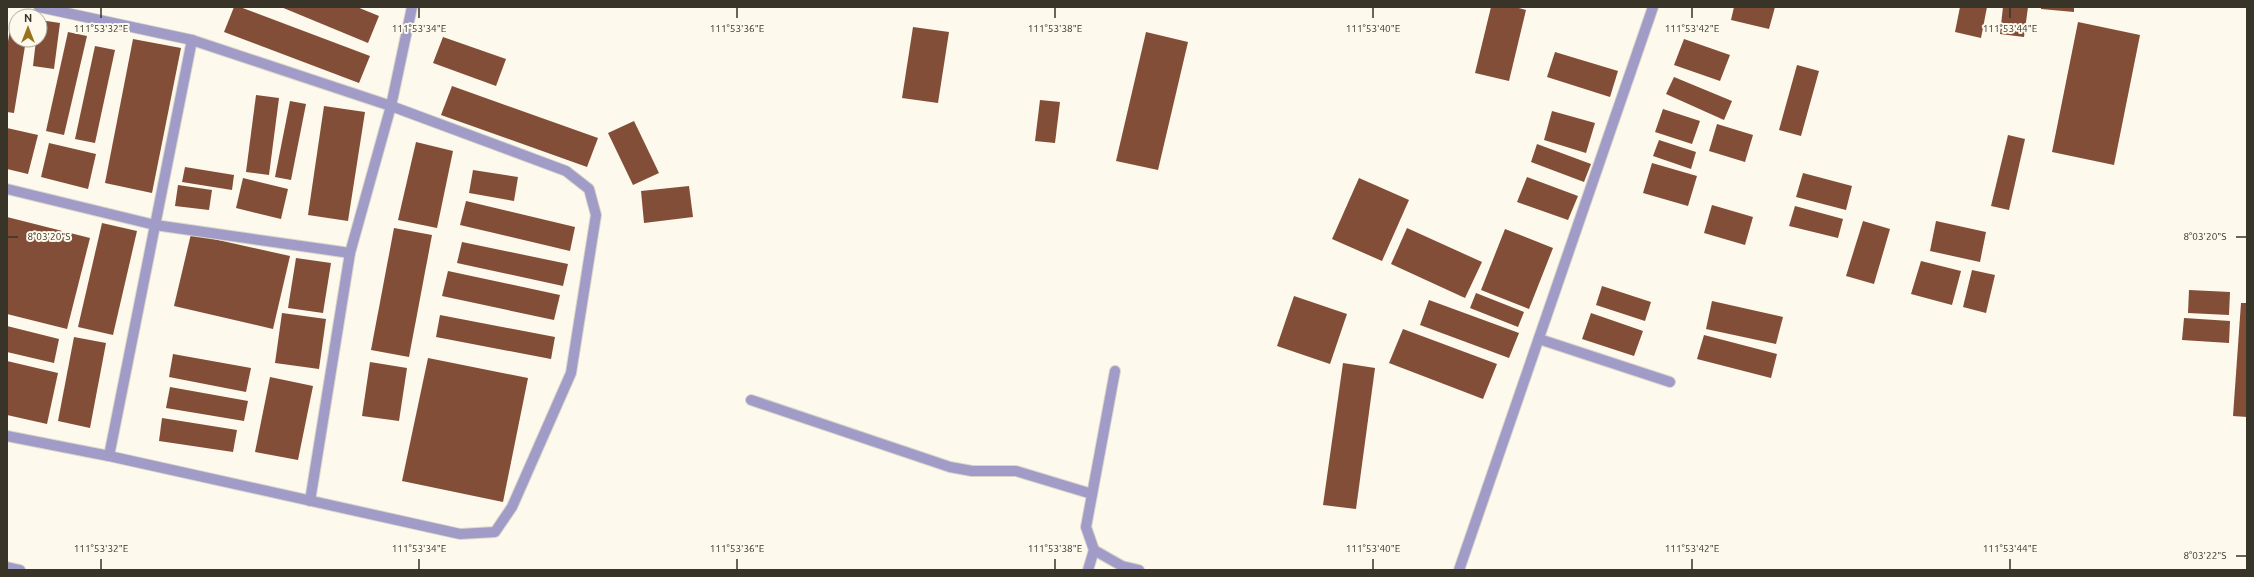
<svg xmlns="http://www.w3.org/2000/svg" width="2254" height="577" font-family="Ubuntu,sans-serif">
<style>
.building{fill:#824e38}
.lines{fill:none;stroke-linecap:round;stroke-linejoin:round}
.minor-casing{stroke:#dad6ca;stroke-width:12}
.minor{stroke:#a19cc7;stroke-width:10}
.ticks{fill:none;stroke:#383428;stroke-width:1.5}
.ticks-label{font-size:10px;text-anchor:middle;fill:#383428;stroke:#fdf9ed;stroke-width:4;stroke-linejoin:round;paint-order:stroke}
</style>
<rect width="100%" height="100%" fill="#fdf9ed"/>
<g class="building">
<path d="M234,7h6l130,49 -11,27 -135,-51z"/>
<path d="M281,7h76l22,9 -11,27z"/>
<path d="M1491,7h24l11,3 -17,71 -34,-8z"/>
<path d="M1734,7h41l-6,22 -38,-9z"/>
<path d="M1960,7h27l-6,31 -26,-6z"/>
<path d="M2003,7h25l-4,30 -24,-3z"/>
<path d="M2041,7h33v5l-33,-3z"/>
<path d="M12,19h4v21h10l-12,73 -7,-1v-65z"/>
<path d="M40,20l20,3 -6,46 -21,-3 3,-26h4z"/>
<path d="M2078,22l62,13 -26,130 -62,-13z"/>
<path d="M913,27l36,5 -11,71 -36,-5z"/>
<path d="M68,32l19,4 -23,99 -18,-4z"/>
<path d="M1146,32l42,10 -30,128 -42,-9z"/>
<path d="M443,37l63,22 -10,27 -63,-23z"/>
<path d="M133,39l48,9 -29,145 -47,-10z"/>
<path d="M1684,39l46,16 -10,26 -46,-16z"/>
<path d="M95,46l20,4 -20,93 -20,-4z"/>
<path d="M1555,52l63,19 -8,26 -63,-20z"/>
<path d="M1797,65l22,6 -18,65 -22,-6z"/>
<path d="M1674,77l58,24 -8,19 -58,-26z"/>
<path d="M452,86l146,52 -11,29 -146,-52z"/>
<path d="M256,95l23,3 -10,77 -23,-3z"/>
<path d="M1040,100l20,2 -5,41 -20,-2z"/>
<path d="M290,101l16,3 -15,76 -16,-3z"/>
<path d="M324,106l41,6 -17,109 -40,-6z"/>
<path d="M1663,109l37,12 -8,23 -37,-12z"/>
<path d="M1552,111l43,12 -9,30 -42,-13z"/>
<path d="M634,121l25,52 -26,12 -25,-52z"/>
<path d="M1717,124l36,11 -8,27 -36,-11z"/>
<path d="M7,128l31,7 -10,39 -21,-5z"/>
<path d="M2008,135l17,4 -16,71 -18,-4z"/>
<path d="M1659,140l37,12 -5,17 -38,-13z"/>
<path d="M416,142l37,9 -16,77 -39,-8z"/>
<path d="M49,143l47,11 -8,35 -47,-12z"/>
<path d="M1537,144l54,20 -7,18 -53,-20z"/>
<path d="M1652,163l45,13 -9,30 -45,-13z"/>
<path d="M185,167l49,8 -2,15 -50,-8z"/>
<path d="M473,170l45,7 -4,24 -45,-8z"/>
<path d="M1803,173l49,13 -6,24 -50,-13z"/>
<path d="M1527,177l51,19 -10,24 -51,-18z"/>
<path d="M243,178l45,11 -7,30 -45,-11z"/>
<path d="M1359,178l50,22 -27,61 -50,-22z"/>
<path d="M178,185l34,5 -3,20 -34,-4z"/>
<path d="M689,186l4,31 -49,6 -3,-32z"/>
<path d="M466,201l109,26 -5,24 -110,-26z"/>
<path d="M1712,205l41,12 -8,28 -41,-12z"/>
<path d="M1795,206l48,13 -5,19 -49,-12z"/>
<path d="M7,217l83,21 -23,91 -60,-15z"/>
<path d="M1863,221l27,8 -16,55 -28,-8z"/>
<path d="M1936,221l50,11 -6,30 -50,-11z"/>
<path d="M102,223l35,8 -24,104 -35,-8z"/>
<path d="M394,228l38,7 -23,122 -38,-7z"/>
<path d="M1407,228l75,34 -17,36 -74,-34z"/>
<path d="M1505,229l48,19 -24,61 -48,-19z"/>
<path d="M191,234l99,22 -17,73 -99,-23z"/>
<path d="M462,242l106,22 -5,22 -106,-23z"/>
<path d="M296,258l35,5 -8,50 -35,-5z"/>
<path d="M1921,261l40,10 -9,34 -41,-11z"/>
<path d="M1972,270l23,5 -9,38 -23,-6z"/>
<path d="M448,271l112,24 -6,25 -112,-24z"/>
<path d="M1602,286l49,16 -6,19 -49,-16z"/>
<path d="M2189,290l41,2 -1,23 -41,-2z"/>
<path d="M1476,293l48,19 -6,15 -48,-19z"/>
<path d="M1294,296l53,18 -17,50 -53,-18z"/>
<path d="M1429,300l90,33 -10,25 -89,-33z"/>
<path d="M1712,301l71,16 -7,27 -70,-15z"/>
<path d="M2241,303h6v114l-14,-1z"/>
<path d="M282,313l44,6 -7,50 -44,-6z"/>
<path d="M1591,313l52,18 -9,25 -52,-17z"/>
<path d="M440,315l115,22 -4,22 -115,-22z"/>
<path d="M2184,318l46,3 -1,22 -47,-3z"/>
<path d="M7,326l52,13 -5,24 -47,-11z"/>
<path d="M1403,329l94,35 -14,35 -94,-36z"/>
<path d="M1704,335l73,19 -6,24 -74,-19z"/>
<path d="M74,337l32,6 -16,85 -32,-7z"/>
<path d="M173,354l78,14 -5,24 -77,-15z"/>
<path d="M428,358l100,20 -25,124 -101,-21z"/>
<path d="M7,361l51,12 -11,51 -40,-9z"/>
<path d="M370,362l37,6 -8,53 -37,-5z"/>
<path d="M1343,363l32,5 -19,141 -33,-4z"/>
<path d="M270,377l43,9 -15,74 -43,-8z"/>
<path d="M170,387l78,14 -4,20 -78,-13z"/>
<path d="M162,418l75,12 -4,22 -74,-11z"/>
</g>
<g class="lines">
<g class="minor-casing">
<g id="minor">
<path d="M7,189l148,36 195,28"/>
<path d="M1539,339l131,43"/>
<path d="M1115,371l-29,156 8,23 28,16 17,4"/>
<path d="M751,400l199,67 22,4h44l76,23"/>
<path d="M7,436l102,20 351,78 35,-2 17,-25 59,-134 25,-158 -7,-26 -23,-18 -175,-65 -199,-66 -153,-33"/>
<path d="M109,456l83,-416"/>
<path d="M310,501l40,-248 41,-147 21,-99"/>
<path d="M7,567l13,3"/>
<path d="M1088,570l6,-20"/>
<path d="M1459,570l194,-563"/>
</g>
</g>
<use href="#minor" class="minor"/>
</g>
<path class="ticks" d="M101,8v10M419,8v10M737,8v10M1055,8v10M1373,8v10M1692,8v10M2010,8v10M8,237h10M2236,237h10M2236,556h10M101,559v10M419,559v10M737,559v10M1055,559v10M1373,559v10M1692,559v10M2010,559v10"/>
<g class="ticks-label">
<text x="101" y="32">111°53'32"E</text>
<text x="419" y="32">111°53'34"E</text>
<text x="737" y="32">111°53'36"E</text>
<text x="1055" y="32">111°53'38"E</text>
<text x="1373" y="32">111°53'40"E</text>
<text x="1692" y="32">111°53'42"E</text>
<text x="2010" y="32">111°53'44"E</text>
<text x="49" y="240">8°03'20"S</text>
<text x="2205" y="240">8°03'20"S</text>
<text x="101" y="552">111°53'32"E</text>
<text x="419" y="552">111°53'34"E</text>
<text x="737" y="552">111°53'36"E</text>
<text x="1055" y="552">111°53'38"E</text>
<text x="1373" y="552">111°53'40"E</text>
<text x="1692" y="552">111°53'42"E</text>
<text x="2010" y="552">111°53'44"E</text>
<text x="2205" y="559">8°03'22"S</text>
</g>
<rect width="2254" height="577" fill="none" stroke="#383428" stroke-width="16"/>
<g transform="translate(28 28)"><circle r="19" fill="#fdf9ed" stroke="#aeaa9e"/>
<path d="M0-3L7 15L0 10L-7 15Z" fill="#96731c"/>
<text y="-6" font-size="11" font-weight="bold" text-anchor="middle" fill="#383428">N</text>
</g>
</svg>
